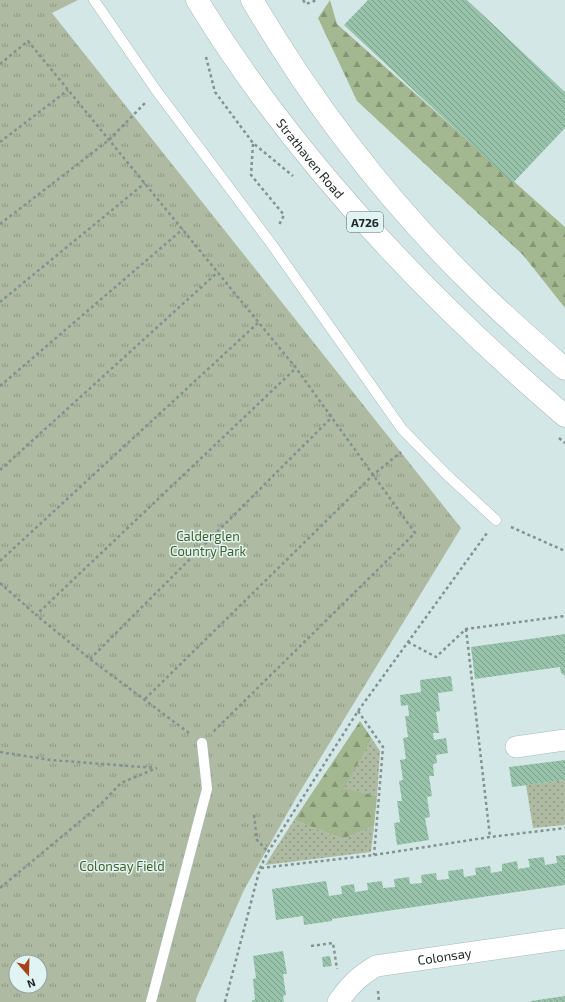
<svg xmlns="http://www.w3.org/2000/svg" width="565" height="1002" font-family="'Exo 2',sans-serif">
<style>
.grass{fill:url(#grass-dots)}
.forest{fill:url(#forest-firs)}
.park{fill:url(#park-tufts);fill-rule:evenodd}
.building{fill:url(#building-back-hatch)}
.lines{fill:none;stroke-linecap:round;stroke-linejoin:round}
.service-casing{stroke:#a5b9b7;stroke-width:11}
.minor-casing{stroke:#a5b9b7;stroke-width:22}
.primary-casing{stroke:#a5b9b7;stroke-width:23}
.path{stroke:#839291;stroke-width:2.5;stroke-dasharray:3 3;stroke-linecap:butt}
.service{stroke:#fff;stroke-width:10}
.minor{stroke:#fff;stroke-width:21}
.primary{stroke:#fff;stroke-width:22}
.labels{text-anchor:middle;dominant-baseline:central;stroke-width:3;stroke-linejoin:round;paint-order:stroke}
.shield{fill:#e0f5f3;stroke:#5a6665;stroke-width:1}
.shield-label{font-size:12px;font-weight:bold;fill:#212928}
.street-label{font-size:13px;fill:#212928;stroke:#e0f5f3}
.park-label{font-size:13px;fill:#455f27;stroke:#e0f5f3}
</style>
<defs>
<pattern id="grass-dots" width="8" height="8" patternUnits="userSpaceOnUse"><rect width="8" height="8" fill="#aebba2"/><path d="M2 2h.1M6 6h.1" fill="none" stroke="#8d9884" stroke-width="1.8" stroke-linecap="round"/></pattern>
<pattern id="forest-firs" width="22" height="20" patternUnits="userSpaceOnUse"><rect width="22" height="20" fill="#a3b790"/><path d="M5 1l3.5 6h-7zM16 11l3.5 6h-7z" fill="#849576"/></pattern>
<pattern id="park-tufts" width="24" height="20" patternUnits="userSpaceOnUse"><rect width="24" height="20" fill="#aebba2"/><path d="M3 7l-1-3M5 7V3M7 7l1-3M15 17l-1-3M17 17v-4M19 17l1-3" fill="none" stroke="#8d9884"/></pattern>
<pattern id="building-back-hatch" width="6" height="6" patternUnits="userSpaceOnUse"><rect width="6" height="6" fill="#98c3ab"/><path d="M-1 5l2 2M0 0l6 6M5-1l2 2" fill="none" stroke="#7c9e8b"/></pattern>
</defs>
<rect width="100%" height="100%" fill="#d3e8e6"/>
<g class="grass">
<path d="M372,739l8,12 -3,45 -34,-8z"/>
<path d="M565,780v45l-32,3 -7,-43z"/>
<path d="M294,820l49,19 31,-13 -3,26 -106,13z"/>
</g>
<g class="forest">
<path d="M330,0l7,24 228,203v81l-42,-53 -166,-154 -39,-83z"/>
<path d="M360,721l12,18 -28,49 33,8 -3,30 -31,13 -49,-19z"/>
</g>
<path class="park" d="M0,0h78l-26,13 409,515 -165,270 -52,92 -48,109v3h-196zM16,962h24v24h-24z"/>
<g class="building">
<path d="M368,0h99l98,92v36l-52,55 -169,-158z"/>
<path d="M565,634v42l-4,-3 -1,-6 -85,12 -4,-32z"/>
<path d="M451,676l2,15 -15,2 2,18 -4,1 3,21h-6l1,7 12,-2 2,15 -12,2 1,8 -4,1 1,12h-5l3,20 -5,1 3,20 -5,1 4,22 -32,5 -3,-22 6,-1 -3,-21h5l-3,-20 4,-1 -3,-20 6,-1 -3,-21 5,-1 -3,-21h4l-1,-11 -7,1 -1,-11 21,-3 -1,-12z"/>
<path d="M565,760v20l-53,7 -3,-20z"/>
<path d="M565,855v30l-233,34v2l-28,4 -1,-9 -27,4 -4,-31 54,-8 3,15 13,-2 -1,-8 13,-2 1,8 13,-2 -1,-7 15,-2 1,7 12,-1 -1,-8 15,-2 1,7 12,-1 -1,-8 15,-2 1,7 12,-1 -1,-8 15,-2 1,8 12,-2 -1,-7 15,-2 1,7 11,-2v-7l15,-3 1,8 12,-2 -2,-8 16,-2 1,8 12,-2 -1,-7z"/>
<path d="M283,951l4,23h-4l3,21 -3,1 1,6h-32v-2h3l-2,-21 3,-1 -3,-22z"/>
<path d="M330,956l2,10 -9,1 -1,-10z"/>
<path d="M565,996v6h-34v-1z"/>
</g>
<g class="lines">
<g class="service-casing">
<g id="service">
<path d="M94,0l62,90 114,152 132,187 45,46 49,45"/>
<path d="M151,1002l56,-213 -5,-46"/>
</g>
</g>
<g class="minor-casing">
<g id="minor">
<path d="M516,747l49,-7"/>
<path id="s1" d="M338,1002c11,-16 21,-26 38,-36l189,-27"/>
</g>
</g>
<g class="primary-casing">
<g id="primary">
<path id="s2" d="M197,0c97,159 228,296 368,416"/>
<path d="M252,0c61,104 137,203 223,287 29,29 59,55 90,82"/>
</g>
</g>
<g class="path">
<path d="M303,0l3,4 11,-4"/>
<path d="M206,57l9,35 38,51 40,33"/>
<path d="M0,64l28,-23 268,327 119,165 -202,199"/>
<path d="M0,142l68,-52"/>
<path d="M253,144l-2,31 33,40 -5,10"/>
<path d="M0,224l109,-84 36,-37"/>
<path d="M0,302l145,-119"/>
<path d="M0,386l183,-157"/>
<path d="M559,438l6,5"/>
<path d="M0,470l218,-198"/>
<path d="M511,527l54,24"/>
<path d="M0,561l259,-239"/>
<path d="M0,583l36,32"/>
<path d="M466,629l24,208"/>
<path d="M408,642l28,15 30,-28 99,-13"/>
<path d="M90,659l242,-242"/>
<path d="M145,699l228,-224 28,-23"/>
<path d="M358,711l25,36 -9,108"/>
<path d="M189,733l-99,-74 -54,-44 260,-247"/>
<path d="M0,752l51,8 104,8"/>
<path d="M254,815l3,25 11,12"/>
<path d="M261,868l113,-13 116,-18 75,-9"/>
<path d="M0,888l101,-84 20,-21 36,-15"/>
<path d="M311,946l22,-3 4,26"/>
<path d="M378,991l1,11"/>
<path d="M225,1002l35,-134 8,-16 90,-141 129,-178"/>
</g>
<use href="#service" class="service"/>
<use href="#minor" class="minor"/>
<use href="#primary" class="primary"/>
</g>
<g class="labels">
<rect class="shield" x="347" y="212" width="36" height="20" rx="3"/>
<g class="shield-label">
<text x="365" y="222">A726</text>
</g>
<g class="street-label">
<text stroke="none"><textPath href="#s2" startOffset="195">Strathaven Road</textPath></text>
<text stroke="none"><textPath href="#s1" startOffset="122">Colonsay</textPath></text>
</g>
<g class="park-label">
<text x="208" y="536">Calderglen<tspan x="208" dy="15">Country Park</tspan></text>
<text x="122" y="866">Colonsay Field</text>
</g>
</g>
<g transform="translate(28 974) rotate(160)"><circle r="19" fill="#e0f5f3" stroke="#94a3a2"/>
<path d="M0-3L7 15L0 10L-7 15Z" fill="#a84218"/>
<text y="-6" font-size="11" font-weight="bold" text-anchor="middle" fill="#212928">N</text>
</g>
</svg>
